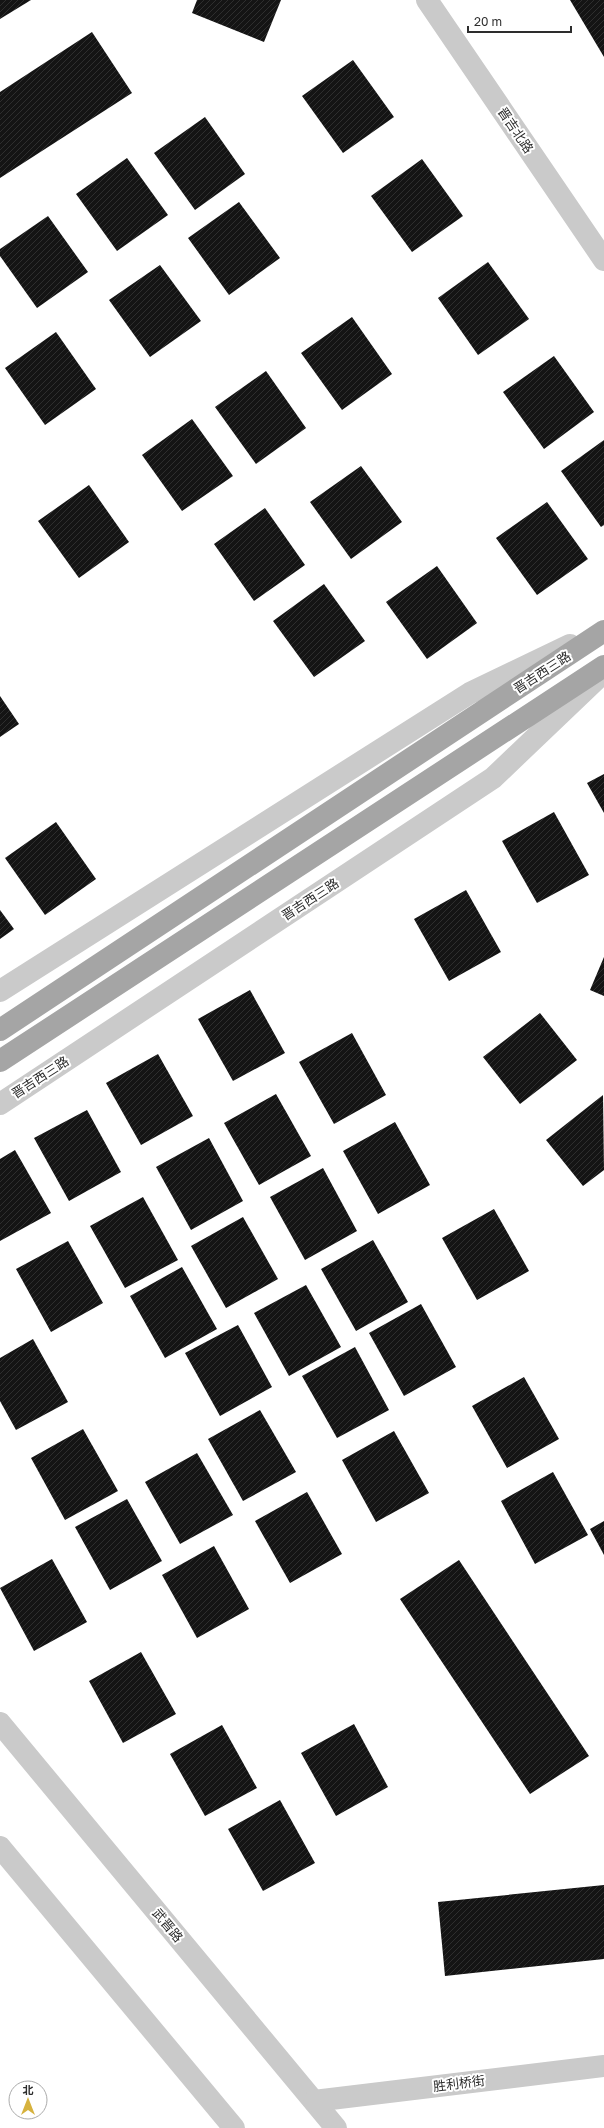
<svg xmlns="http://www.w3.org/2000/svg" width="604" height="2128" font-family="'Golos Text','Noto Sans SC',sans-serif">
<style>
.building{fill:url(#building-hatch)}
.lines{fill:none;stroke-linecap:round;stroke-linejoin:round}
.minor{stroke:#cacaca;stroke-width:22}
.major{stroke:#a5a5a5;stroke-width:22}
.labels{text-anchor:middle;dominant-baseline:central;stroke-width:4;stroke-linejoin:round;paint-order:stroke}
.street-label{font-size:13px;fill:#2d2d2d;stroke:#fff}
</style>
<defs>
<pattern id="building-hatch" width="6" height="6" patternUnits="userSpaceOnUse"><rect width="6" height="6" fill="#141414"/><path d="M-1 1l2-2M0 6l6-6M5 7l2-2" fill="none" stroke="#2e2e2e"/></pattern>
</defs>
<rect width="100%" height="100%" fill="#fff"/>
<g class="building">
<path d="M0,0h31l-31,19z"/>
<path d="M197,0h84l-17,42 -72,-29z"/>
<path d="M570,0h34v57z"/>
<path d="M92,32l40,61 -132,85v-86z"/>
<path d="M353,60l41,57 -51,36 -41,-57z"/>
<path d="M205,117l40,57 -50,36 -41,-57z"/>
<path d="M127,158l41,57 -51,36 -41,-57z"/>
<path d="M422,159l41,57 -51,36 -41,-56z"/>
<path d="M239,202l41,56 -51,37 -41,-57z"/>
<path d="M48,216l40,56 -51,36 -37,-52v-7z"/>
<path d="M488,262l41,57 -51,36 -40,-57z"/>
<path d="M160,265l41,56 -51,36 -41,-57z"/>
<path d="M352,317l40,57 -50,36 -41,-57z"/>
<path d="M56,332l40,57 -51,36 -40,-57z"/>
<path d="M554,356l40,56 -50,37 -41,-57z"/>
<path d="M266,371l40,57 -50,36 -41,-57z"/>
<path d="M192,419l41,57 -51,35 -40,-56z"/>
<path d="M604,440v85l-3,2 -40,-56z"/>
<path d="M361,466l41,56 -51,37 -41,-57z"/>
<path d="M89,485l40,57 -50,36 -41,-57z"/>
<path d="M547,502l41,57 -51,36 -41,-57z"/>
<path d="M265,508l40,57 -51,36 -40,-57z"/>
<path d="M437,566l40,57 -50,36 -41,-57z"/>
<path d="M324,584l41,57 -51,36 -41,-56z"/>
<path d="M0,696l19,28 -19,13z"/>
<path d="M604,774v39l-17,-30z"/>
<path d="M554,812l35,63 -52,28 -35,-62z"/>
<path d="M56,822l40,57 -51,36 -40,-57z"/>
<path d="M466,890l35,62 -52,29 -35,-62z"/>
<path d="M0,910l14,19 -14,10z"/>
<path d="M604,957v39l-14,-6z"/>
<path d="M250,990l35,63 -52,28 -35,-62z"/>
<path d="M540,1013l37,47 -57,44 -37,-47z"/>
<path d="M352,1033l34,62 -52,29 -35,-62z"/>
<path d="M158,1054l35,62 -52,29 -35,-62z"/>
<path d="M276,1094l35,62 -52,29 -35,-62z"/>
<path d="M603,1095l1,75 -21,16 -37,-46z"/>
<path d="M87,1110l34,62 -52,29 -35,-63z"/>
<path d="M395,1122l35,63 -52,29 -35,-63z"/>
<path d="M209,1138l34,63 -52,29 -35,-63z"/>
<path d="M15,1150l36,63 -51,28v-82z"/>
<path d="M323,1168l34,63 -52,29 -35,-63z"/>
<path d="M143,1197l35,63 -53,28 -35,-62z"/>
<path d="M494,1209l35,62 -52,29 -35,-62z"/>
<path d="M243,1217l35,62 -52,29 -35,-62z"/>
<path d="M373,1240l35,62 -52,29 -35,-62z"/>
<path d="M68,1241l35,62 -52,29 -35,-63z"/>
<path d="M182,1267l35,62 -52,29 -35,-62z"/>
<path d="M306,1285l35,62 -52,29 -35,-63z"/>
<path d="M421,1304l35,63 -52,29 -35,-63z"/>
<path d="M238,1325l34,62 -52,29 -35,-63z"/>
<path d="M33,1339l35,63 -52,28 -16,-29v-43z"/>
<path d="M355,1347l34,63 -52,28 -35,-62z"/>
<path d="M524,1377l35,62 -52,29 -35,-62z"/>
<path d="M260,1410l36,62 -53,29 -35,-62z"/>
<path d="M83,1429l35,62 -53,29 -34,-62z"/>
<path d="M394,1431l35,62 -53,29 -34,-62z"/>
<path d="M197,1453l36,62 -53,29 -35,-62z"/>
<path d="M553,1472l35,63 -53,29 -34,-63z"/>
<path d="M307,1492l35,62 -52,29 -35,-62z"/>
<path d="M127,1499l35,62 -52,29 -35,-63z"/>
<path d="M604,1521v34l-14,-26z"/>
<path d="M214,1546l35,63 -52,29 -35,-63z"/>
<path d="M52,1559l35,63 -53,29 -34,-63z"/>
<path d="M459,1560l130,196 -59,38 -130,-195z"/>
<path d="M141,1652l35,62 -53,29 -34,-62z"/>
<path d="M354,1724l34,63 -52,29 -35,-63z"/>
<path d="M222,1725l35,63 -52,28 -35,-62z"/>
<path d="M280,1800l35,63 -52,28 -35,-62z"/>
<path d="M604,1885v74l-159,17 -7,-74z"/>
</g>
<g class="lines">
<g class="minor">
<path d="M427,0l177,260"/>
<path d="M0,991l470,-298 100,-48"/>
<path d="M0,1104l493,-326 110,-105"/>
<path d="M0,1723l336,405"/>
<path d="M0,1847l234,281"/>
<path d="M314,2101l290,-35"/>
</g>
<g class="major">
<path d="M0,1030l604,-399"/>
<path d="M0,1061l604,-395"/>
</g>
</g>
<g class="labels">
<g class="street-label">
<text transform="translate(516 130) rotate(56)">晋吉北路</text>
<text transform="translate(542 672) rotate(-33)">晋吉西三路</text>
<text transform="translate(310 899) rotate(-33)">晋吉西三路</text>
<text transform="translate(40 1077) rotate(-33)">晋吉西三路</text>
<text transform="translate(168 1925) rotate(50)">武晋路</text>
<text transform="translate(459 2083) rotate(-7)">胜利桥街</text>
</g>
</g>
<g transform="translate(28 2100)"><circle r="19" fill="#ffffff" stroke="#ababab"/>
<path d="M0-3L7 15L0 10L-7 15Z" fill="#d6b23e"/>
<text y="-6" font-size="11" font-weight="bold" text-anchor="middle" fill="#2d2d2d">北</text>
</g>
<path d="M468 26v6h103v-6" fill="none" stroke="#2d2d2d" stroke-width="2"/>
<text x="474" y="26" font-size="12" fill="#2d2d2d" stroke="#ffffff" stroke-width="3" paint-order="stroke">20 m</text>
</svg>
